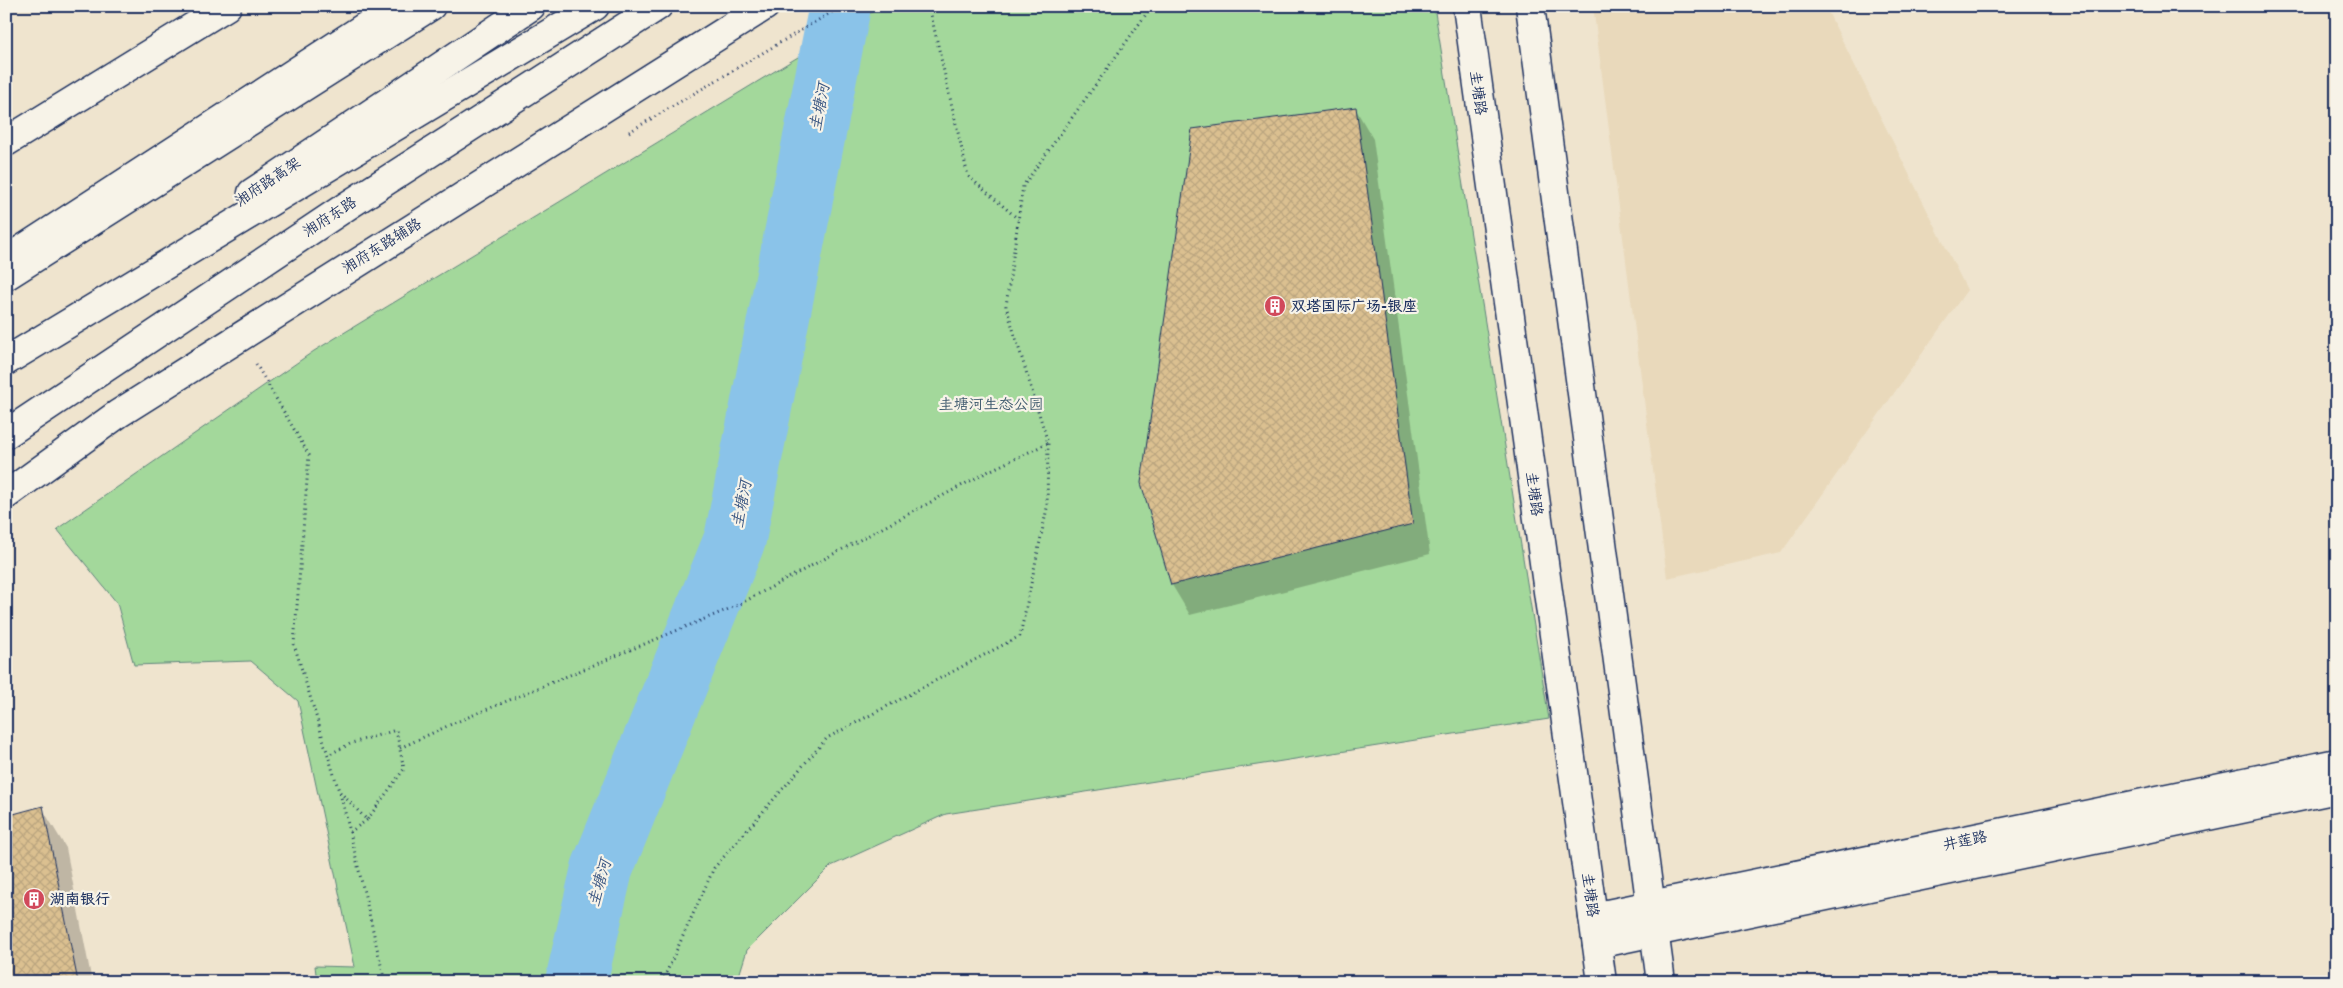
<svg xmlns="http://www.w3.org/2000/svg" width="2343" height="988" font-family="'Balsamiq Sans','LXGW WenKai TC',sans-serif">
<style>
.built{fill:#e9d9bb}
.park{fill:#a3d89b;stroke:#5f847c}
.shadow{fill:#0003}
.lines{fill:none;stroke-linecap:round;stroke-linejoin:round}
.river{stroke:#8ac3e9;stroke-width:62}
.building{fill:url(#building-cross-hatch);stroke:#1b2f5e}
.secondary-casing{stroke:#1b2f5e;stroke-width:31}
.primary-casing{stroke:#1b2f5e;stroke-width:31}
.highway-casing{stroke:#1b2f5e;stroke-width:31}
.path{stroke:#1b2f5e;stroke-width:3;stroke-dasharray:1 4;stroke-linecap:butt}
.secondary{stroke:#f7f3e8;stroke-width:28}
.primary{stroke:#f7f3e8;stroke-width:28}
.highway{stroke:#f7f3e8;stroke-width:28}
.labels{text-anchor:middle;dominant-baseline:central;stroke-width:4.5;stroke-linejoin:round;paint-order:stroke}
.street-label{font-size:15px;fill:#1b2f5e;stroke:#f7f3e8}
.poi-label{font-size:15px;font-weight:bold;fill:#1b2f5e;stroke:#f7f3e8;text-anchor:start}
.park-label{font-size:15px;fill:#3d596d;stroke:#f7f3e8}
.water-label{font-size:16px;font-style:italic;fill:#375481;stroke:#f7f3e8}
</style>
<defs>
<pattern id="building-cross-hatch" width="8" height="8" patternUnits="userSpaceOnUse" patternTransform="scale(1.25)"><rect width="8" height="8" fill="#dbc090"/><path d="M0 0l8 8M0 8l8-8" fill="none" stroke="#bba57f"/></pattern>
</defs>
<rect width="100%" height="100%" fill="#efe4ce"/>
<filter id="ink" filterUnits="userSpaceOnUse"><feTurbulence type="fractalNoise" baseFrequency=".02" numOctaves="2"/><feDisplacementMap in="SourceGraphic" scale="10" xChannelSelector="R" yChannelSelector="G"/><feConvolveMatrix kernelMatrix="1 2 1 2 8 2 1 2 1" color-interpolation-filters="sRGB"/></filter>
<g filter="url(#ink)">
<path class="built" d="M1593,6h232l142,284 -186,263 -114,25z"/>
<path class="park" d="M882,6h526l1,4 11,-4h14l115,713 -603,95 -115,52 -84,84 -10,32h-420l-2,-16 40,1 -57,-266 -47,-40 -117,4 -17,-62 -60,-74 257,-178z"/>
<g class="shadow">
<path d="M1355,108l18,31 57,415 -240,61 -18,-30z"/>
<path d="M42,808l24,40 26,134h-86z"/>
</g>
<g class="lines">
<path class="river" d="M576,982l26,-113 133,-330 105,-533"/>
</g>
<g class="building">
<path d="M1356,107l57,417 -242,61 -30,-102 51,-354z"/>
<path d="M43,806l35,176h-72v-166z"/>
</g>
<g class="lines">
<g class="secondary-casing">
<g id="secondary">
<path d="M1467,6l135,976"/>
<path d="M1530,6l131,976"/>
<path d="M6,142l221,-136"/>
<path d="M6,495l112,-81 647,-408"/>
<path d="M1593,917l744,-154"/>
<path d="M1597,944l740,-155"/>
</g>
</g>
<g class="primary-casing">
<g id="primary">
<path d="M6,260l391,-254"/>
<path d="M6,434l341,-228 311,-200"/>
</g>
</g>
<g class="highway-casing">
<g id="highway">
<path d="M252,193l279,-187"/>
<path d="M6,276l425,-270"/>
<path d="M6,361l589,-355"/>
</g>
</g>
<g class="path">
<path d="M929,6l39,170 50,43"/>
<path d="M629,132l213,-126"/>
<path d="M256,364l53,91 -15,189 45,147 28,29 37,-51 -8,-39 -44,13 -24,12"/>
<path d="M400,748l54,-25 282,-117 253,-135 59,-28 -42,-137 17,-120 129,-180"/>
<path d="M340,793l10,39 17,-12"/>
<path d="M350,832l35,150"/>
<path d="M662,982l52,-114 113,-130 193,-102 27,-128 1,-65"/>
</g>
<use href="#secondary" class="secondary"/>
<use href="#primary" class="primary"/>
<use href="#highway" class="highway"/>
</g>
</g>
<defs>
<g id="building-disc" transform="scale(1.125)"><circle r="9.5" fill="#d1495b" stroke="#f7f3e8"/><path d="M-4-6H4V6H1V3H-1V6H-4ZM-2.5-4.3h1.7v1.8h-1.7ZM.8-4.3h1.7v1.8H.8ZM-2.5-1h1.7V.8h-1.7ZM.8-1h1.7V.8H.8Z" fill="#fff"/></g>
</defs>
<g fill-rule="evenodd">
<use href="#building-disc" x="1275" y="306"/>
<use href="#building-disc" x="34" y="899"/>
</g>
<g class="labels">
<g class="street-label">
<text transform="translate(1478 93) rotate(82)">圭塘路</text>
<text transform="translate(268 182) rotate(-34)">湘府路高架</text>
<text transform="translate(330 217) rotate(-33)">湘府东路</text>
<text transform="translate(382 246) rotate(-32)">湘府东路辅路</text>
<text transform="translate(1534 494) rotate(82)">圭塘路</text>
<text transform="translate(1965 841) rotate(-12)">井莲路</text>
<text transform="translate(1590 895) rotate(82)">圭塘路</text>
</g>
<g class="poi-label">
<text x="1291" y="306">双塔国际广场-银座</text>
<text x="50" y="899">湖南银行</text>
</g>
<g class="park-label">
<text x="991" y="404">圭塘河生态公园</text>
</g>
<g class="water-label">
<text transform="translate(820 107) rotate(-79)">圭塘河</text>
<text transform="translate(742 504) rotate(-79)">圭塘河</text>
<text transform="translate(600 883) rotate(-74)">圭塘河</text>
</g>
</g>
<rect width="2343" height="988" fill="none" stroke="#f7f3e8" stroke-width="25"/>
<rect x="12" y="12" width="2318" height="963" fill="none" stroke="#1b2f5e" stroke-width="2" filter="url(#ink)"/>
</svg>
